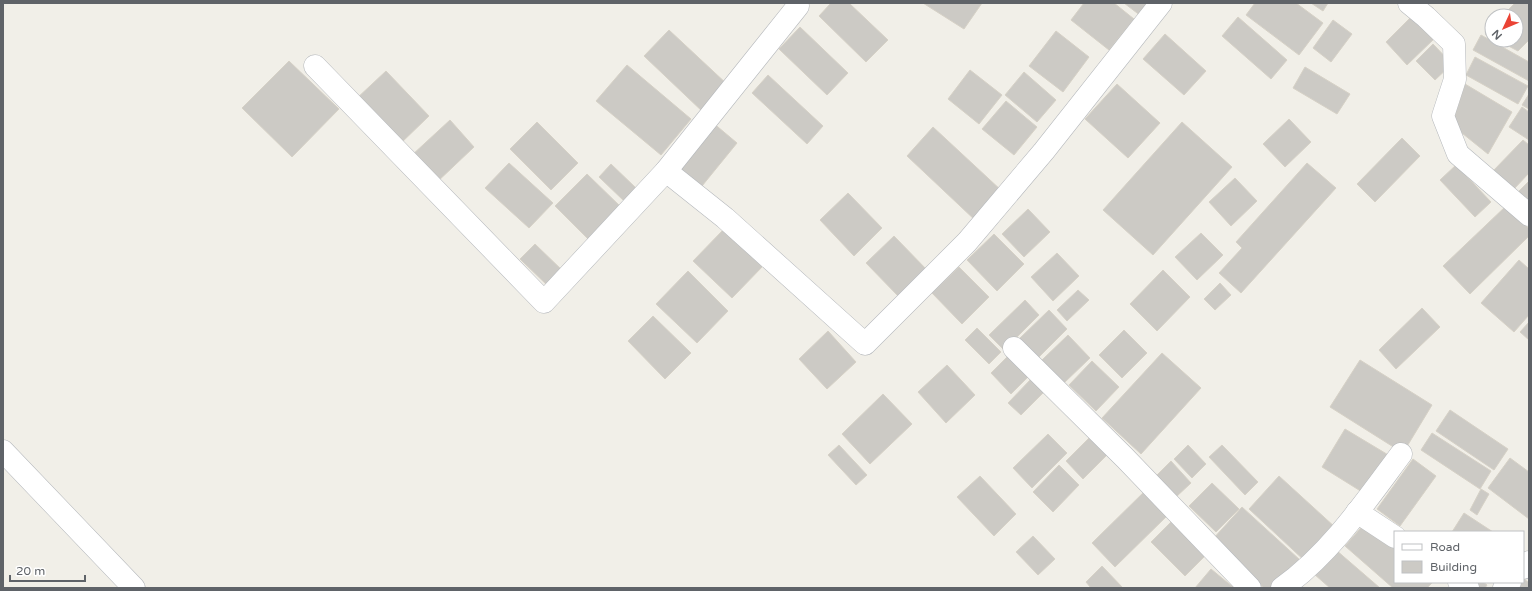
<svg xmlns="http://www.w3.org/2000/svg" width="1532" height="591" font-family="'Varela Round',sans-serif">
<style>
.building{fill:#cccac5;stroke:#d6d1c6}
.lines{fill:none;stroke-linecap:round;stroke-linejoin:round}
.minor-casing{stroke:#b5b8bc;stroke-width:23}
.minor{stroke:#fff;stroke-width:22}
</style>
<rect width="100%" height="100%" fill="#f1efe8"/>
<g class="building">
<path d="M831,3h18l39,37 -22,22 -47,-46z"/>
<path d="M923,3h59l-18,26z"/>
<path d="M1084,3h30l20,16 -25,31 -38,-30z"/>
<path d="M1124,3h27l-10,13z"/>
<path d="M1255,3h41l27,20 -24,32 -53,-40z"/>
<path d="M1311,3h17l-5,8z"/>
<path d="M1515,3h14v37l-11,11 -21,-11h19v-24h-14z"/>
<path d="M1414,14l22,23 -29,28 -21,-23z"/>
<path d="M1238,17l49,43 -16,19 -49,-43z"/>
<path d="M1333,20l19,14 -21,28 -18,-14z"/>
<path d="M1492,26v11l-7,-3z"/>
<path d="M800,27l48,46 -21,22 -48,-46z"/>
<path d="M669,30l60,56 -25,27 -60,-57z"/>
<path d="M1056,31l33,26 -26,35 -34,-26z"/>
<path d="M1165,34l41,37 -22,24 -41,-36z"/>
<path d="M1481,35l48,27v19l-56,-31z"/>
<path d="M1433,44l19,20 -17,16 -19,-19z"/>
<path d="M1475,57l53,29 -10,18 -52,-29z"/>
<path d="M289,61l50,48 -47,48 -50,-49z"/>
<path d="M627,65l64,54 -30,36 -65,-54z"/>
<path d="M1305,67l45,27 -13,20 -44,-26z"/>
<path d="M970,70l32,25 -23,29 -31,-25z"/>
<path d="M386,71l43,45 -30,29 -44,-45z"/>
<path d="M1024,72l32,28 -19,22 -32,-27z"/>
<path d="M768,75l55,51 -16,18 -55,-51z"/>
<path d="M1117,84l43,39 -32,35 -43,-39z"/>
<path d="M1465,84l47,28 -24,42 -36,-29z"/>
<path d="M1529,94v15l-7,-4z"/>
<path d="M1006,101l31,26 -23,28 -32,-26z"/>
<path d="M1522,107l7,5v28l-20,-13z"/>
<path d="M1289,119l22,23 -26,25 -22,-23z"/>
<path d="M450,120l24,27 -38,36 -25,-27z"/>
<path d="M537,122l41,41 -27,27 -41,-41z"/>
<path d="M712,122l25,21 -35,43 -25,-20z"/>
<path d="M1182,122l50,45 -79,88 -50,-45z"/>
<path d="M933,127l70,65 -27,29 -69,-65z"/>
<path d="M1402,138l18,18 -45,46 -18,-18z"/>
<path d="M1523,140l6,5v28l-15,16 -21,-18z"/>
<path d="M509,163l44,40 -24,25 -44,-40z"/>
<path d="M1307,163l29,25 -95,105 -22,-20 23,-25 -6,-6z"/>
<path d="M611,164l25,24 -12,13 -25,-24z"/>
<path d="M1456,165l35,37 -16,15 -35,-37z"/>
<path d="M587,174l36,35 -33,32 -35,-35z"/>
<path d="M1235,178l22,23 -26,25 -22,-24z"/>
<path d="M1529,181v24l-12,-12z"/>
<path d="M848,193l34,35 -28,28 -34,-36z"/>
<path d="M1506,206l23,23v7l-59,58 -27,-28z"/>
<path d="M1028,209l22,23 -26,25 -22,-23z"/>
<path d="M724,229l39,37 -31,32 -39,-37z"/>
<path d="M1201,233l22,22 -26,25 -22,-23z"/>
<path d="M994,234l30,30 -27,27 -30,-31z"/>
<path d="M894,236l34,35 -28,27 -34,-35z"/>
<path d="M535,244l29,28 -15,15 -29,-28z"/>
<path d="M1057,253l22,23 -26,25 -22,-24z"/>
<path d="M1519,260l10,9v46l-15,17 -33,-29z"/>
<path d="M959,267l30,30 -27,27 -30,-31z"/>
<path d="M1163,270l27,27 -33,34 -27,-27z"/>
<path d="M688,271l40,40 -31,32 -41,-39z"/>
<path d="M1220,283l11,12 -16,15 -11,-11z"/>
<path d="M1078,290l11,10 -22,21 -10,-11z"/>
<path d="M1025,300l14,15 -35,35 -15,-15z"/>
<path d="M1422,308l18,19 -44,42 -17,-19z"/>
<path d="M1049,310l18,19 -30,30 -19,-19z"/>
<path d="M653,316l38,37 -26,26 -37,-38z"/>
<path d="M1529,322v18l-9,-8z"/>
<path d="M977,328l24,24 -12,12 -24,-24z"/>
<path d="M1124,330l23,23 -25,25 -23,-23z"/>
<path d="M828,331l28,31 -29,27 -28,-30z"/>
<path d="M1068,335l22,23 -26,25 -22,-23z"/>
<path d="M1012,352l21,20 -22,22 -20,-21z"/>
<path d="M1162,353l39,35 -60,66 -39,-36z"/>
<path d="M1360,360l72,45 -29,48 -73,-46z"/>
<path d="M1092,361l27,26 -23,24 -27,-26z"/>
<path d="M947,365l28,30 -29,28 -28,-31z"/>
<path d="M1032,378l13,13 -24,24 -13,-12z"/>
<path d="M883,394l29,30 -42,40 -28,-30z"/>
<path d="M1450,410l58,39 -14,21 -58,-39z"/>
<path d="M1345,429l45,27 -23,39 -45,-28z"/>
<path d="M1094,433l18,17 -29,29 -17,-18z"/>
<path d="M1432,433l59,38 -11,18 -59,-39z"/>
<path d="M1048,434l19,19 -35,35 -19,-20z"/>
<path d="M839,445l28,30 -11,10 -28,-30z"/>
<path d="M1188,445l18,19 -14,14 -18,-19z"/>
<path d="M1222,445l36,37 -13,13 -36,-38z"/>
<path d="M1510,458l19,14v47l-41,-31z"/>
<path d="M1413,459l23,17 -36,50 -23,-17z"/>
<path d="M1171,461l20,22 -15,14 -20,-21z"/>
<path d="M1059,465l20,20 -26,27 -20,-20z"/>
<path d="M980,476l36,38 -22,22 -37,-39z"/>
<path d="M1279,476l57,52 -30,34 -57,-53z"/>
<path d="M1212,483l27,26 -23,23 -27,-26z"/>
<path d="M1147,489l23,24 -55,54 -23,-24z"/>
<path d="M1481,489l8,5 -12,21 -7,-5z"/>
<path d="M1242,507l58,53 -26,28h-10l-52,-48z"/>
<path d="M1464,513l29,19h-41z"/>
<path d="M1175,518l34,34 -24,24 -34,-34z"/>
<path d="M1367,521l28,25v36h38l-6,6h-34l-48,-42z"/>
<path d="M1033,536l22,23 -17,16 -22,-23z"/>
<path d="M1336,550l44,38h-50l-16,-14z"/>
<path d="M1102,566l21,22h-32l-5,-6z"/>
<path d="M1211,569l23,19h-39z"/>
<path d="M1523,578l6,5v5h-15l5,-6h4z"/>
<path d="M1463,582h20l4,3 -2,3h-14z"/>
</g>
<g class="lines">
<g class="minor-casing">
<g id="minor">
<path d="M1409,3l17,14 28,27 1,35 -12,37 15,38 71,61"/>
<path d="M315,66l229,236 122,-131 59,47 140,126 102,-102 77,-91 117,-148"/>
<path d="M666,171l132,-165"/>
<path d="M1014,348l111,110 125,130"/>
<path d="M3,451l131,137"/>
<path d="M1357,512l38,25"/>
<path d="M1523,568l6,-6"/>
<path d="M1459,582l9,6"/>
<path d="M1282,588c48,-34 84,-87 119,-134"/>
<path d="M1504,588l6,-6"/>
</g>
</g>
<use href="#minor" class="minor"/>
</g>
<rect width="1532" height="591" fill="none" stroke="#5f6368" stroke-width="8"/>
<rect x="1394" y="531" width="130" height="52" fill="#ffffff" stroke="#bfc1c3"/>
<rect x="1402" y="544" width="20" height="6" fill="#ffffff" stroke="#bfc1c3"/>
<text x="1430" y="551" font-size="12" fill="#5f6368">Road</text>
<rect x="1402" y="561" width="20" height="12" fill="#cccac5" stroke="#bfc1c3"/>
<text x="1430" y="571" font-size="12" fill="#5f6368">Building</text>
<g transform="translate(1504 28) rotate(226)"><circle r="19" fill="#ffffff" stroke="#bfc1c3"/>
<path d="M0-3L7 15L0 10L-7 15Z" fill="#ea4335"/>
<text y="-6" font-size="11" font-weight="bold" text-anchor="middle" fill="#5f6368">N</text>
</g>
<path d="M10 575v6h75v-6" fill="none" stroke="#5f6368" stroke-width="2"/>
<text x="16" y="575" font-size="12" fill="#5f6368" stroke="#ffffff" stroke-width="3" paint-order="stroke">20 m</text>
</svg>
